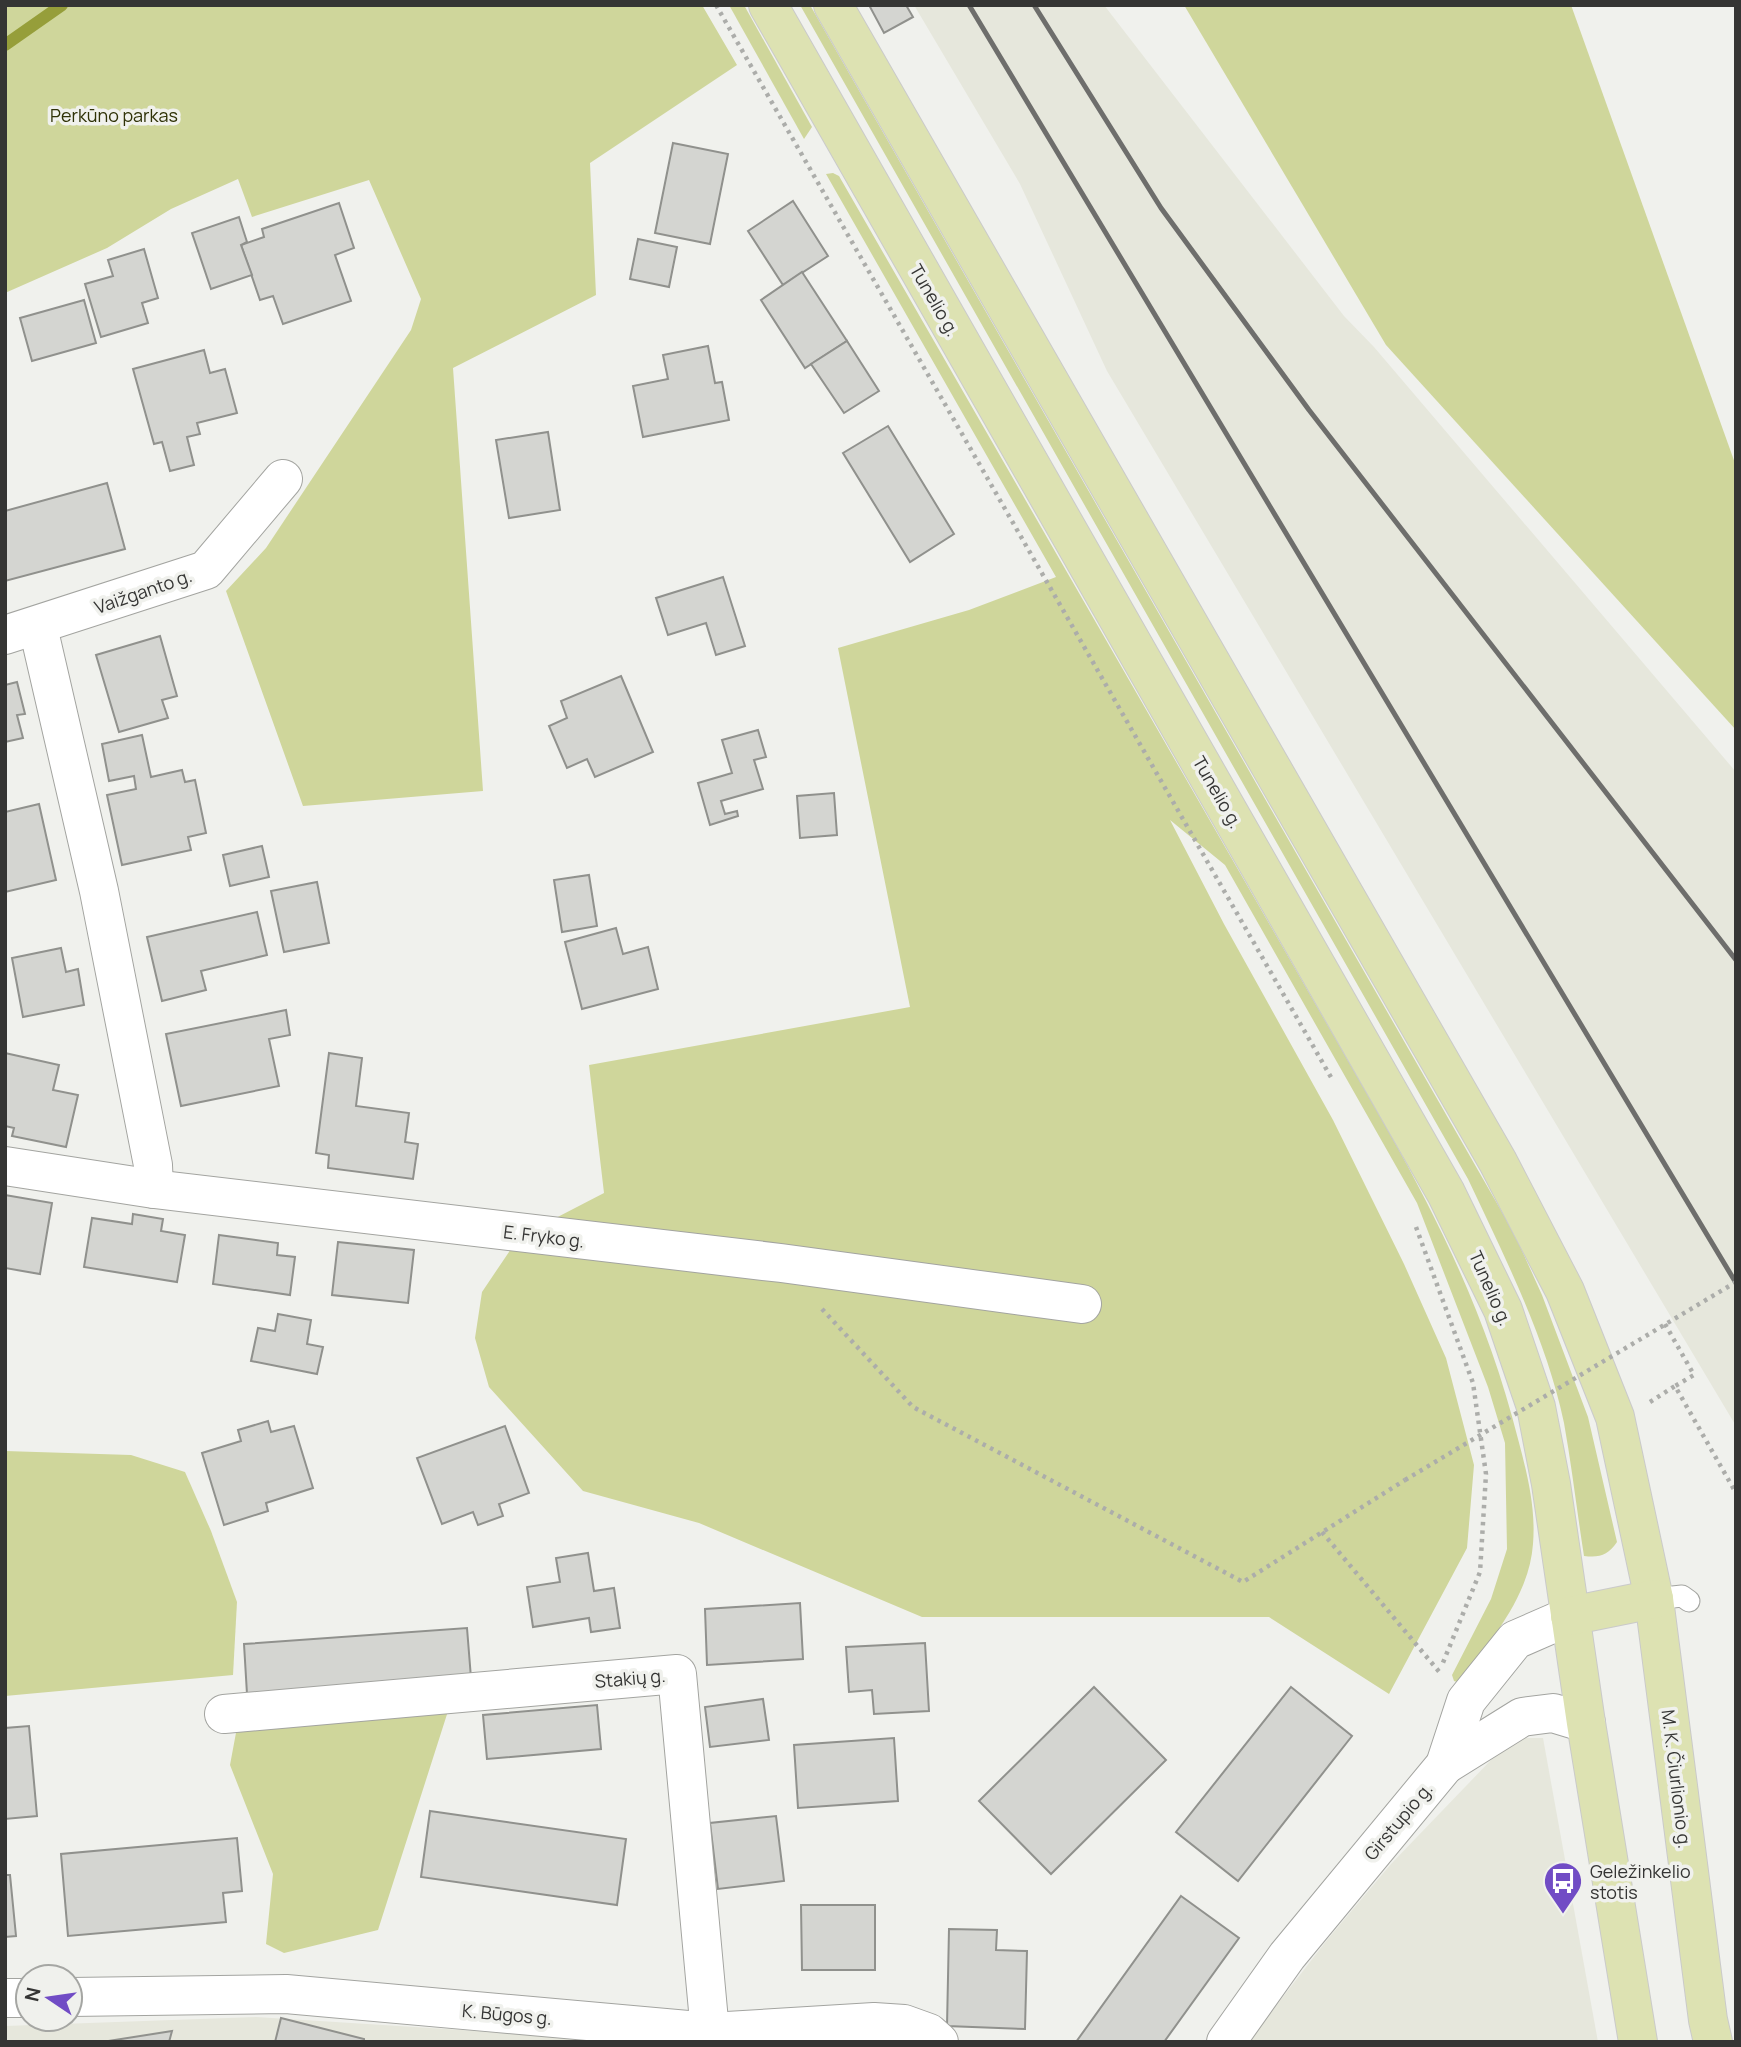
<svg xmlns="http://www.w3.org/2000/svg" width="1741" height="2047" font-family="Manrope,sans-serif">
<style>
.built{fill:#e6e7dc}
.green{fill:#cfd69b}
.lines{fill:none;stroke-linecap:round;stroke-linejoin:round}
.stream{stroke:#969e3a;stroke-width:12}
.building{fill:#d4d5d1;stroke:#90918d;stroke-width:2}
.lane-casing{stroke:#a3a4a0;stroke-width:23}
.street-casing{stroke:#a3a4a0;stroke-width:40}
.secondary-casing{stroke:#a3a4a0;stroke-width:40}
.primary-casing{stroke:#cacaca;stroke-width:40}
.path{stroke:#acadaa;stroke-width:4.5;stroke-dasharray:3.5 5;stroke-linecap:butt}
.lane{stroke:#fff;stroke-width:21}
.street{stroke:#fff;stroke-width:38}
.secondary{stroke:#fff;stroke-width:38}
.primary{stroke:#dde2b2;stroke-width:38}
.rail{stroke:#6e6e6c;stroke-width:5}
.path-bridge{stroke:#acadaa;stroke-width:4.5;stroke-dasharray:3.5 5;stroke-linecap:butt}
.labels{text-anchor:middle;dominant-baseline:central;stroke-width:7;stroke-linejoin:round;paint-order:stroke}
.park-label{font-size:18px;fill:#2f3207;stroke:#f0f1ed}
.street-label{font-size:18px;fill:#353534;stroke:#f0f1ed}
.poi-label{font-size:18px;fill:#353534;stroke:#f0f1ed;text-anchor:start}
</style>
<rect width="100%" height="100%" fill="#f0f1ed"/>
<g class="built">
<path d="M914,5h190l240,311 30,31 362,425v654l-629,-1055 -87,-187z"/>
<path d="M1519,1738h24l55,304h-350l79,-102 64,-76 100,-104z"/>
<path d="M256,2017l395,25h-646v-16z"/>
</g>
<g class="green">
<path d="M5,5h697l35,60 -147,98 6,132 -143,73 30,423 -180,15 -77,-215 40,-43 145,-218 10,-31 -52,-119 -117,37 -14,-38 -67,30 -64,39 -102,45z"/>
<path d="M729,5h15l68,122 -8,12z"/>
<path d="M800,5h10l704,1228 28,62 46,122 29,125c-9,13 -17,16 -33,14 -7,-44 -12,-89 -20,-133 -18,-85 -59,-165 -96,-244z"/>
<path d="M1184,5h387l165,461v264l-350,-385z"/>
<path d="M833,173l6,3 549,954c57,103 101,194 130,309 9,34 18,69 15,105 -4,54 -43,96 -73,139l-6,-2 -2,-6 39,-76 16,-50 -2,-106 -17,-56 -71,-184 -192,-338 -55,-45 54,104 109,196 71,144 42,94 28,107 -7,83 -78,146 -120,-77h-347l-223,-94 -116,-32 -94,-104 -14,-49 7,-46 37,-55 85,-44 -15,-128 321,-58 -72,-359 131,-38 87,-33 -230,-403z"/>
<path d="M5,1451l126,4 54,17 26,59 26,71 -4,73 -228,21z"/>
<path d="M449,1708l-71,222 -94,23 -18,-9 7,-70 -43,-109 8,-43z"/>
</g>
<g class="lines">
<path class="stream" d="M5,45l57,-40"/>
</g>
<g class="building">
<path d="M869,5h37l7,12 -29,16z"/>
<path d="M673,143l55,11 -18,90 -55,-11z"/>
<path d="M793,201l35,55 -45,29 -35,-54z"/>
<path d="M339,203l15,45 -19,7 16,46 -68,23 -10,-28 -13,4 -19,-55 23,-8 -2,-8z"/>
<path d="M239,217l8,25 -6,3 11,30 -41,14 -19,-56z"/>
<path d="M638,239l39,8 -8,40 -39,-8z"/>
<path d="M144,249l14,49 -16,5 6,20 -47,14 -16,-53 28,-8 -5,-16z"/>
<path d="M802,272l45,69 -42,27 -44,-68z"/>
<path d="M84,300l12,43 -64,18 -12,-43z"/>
<path d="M847,341l32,50 -35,22 -33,-49z"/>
<path d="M708,346l7,37 7,-1 7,38 -86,17 -10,-51 35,-7 -5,-24z"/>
<path d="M204,350l6,23 15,-4 12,44 -40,10 3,11 -13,3 7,28 -24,6 -8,-29 -8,2 -21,-75z"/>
<path d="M888,426l66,108 -44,28 -67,-109z"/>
<path d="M548,432l12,78 -51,8 -13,-78z"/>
<path d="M107,483l18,66 -120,32v-70z"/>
<path d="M723,577l22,69 -29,9 -10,-32 -38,12 -12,-37z"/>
<path d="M160,636l17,60 -15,4 6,18 -49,14 -23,-77z"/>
<path d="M621,676l32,76 -58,25 -8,-18 -20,9 -18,-42 18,-8 -6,-17z"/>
<path d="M17,682l8,32 -8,1 6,23 -18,4v-57z"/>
<path d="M758,730l8,27 -12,3 9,29 -42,12 4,13 12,-3 1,5 -28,9 -12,-42 34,-10 -10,-33z"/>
<path d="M142,735l9,42 31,-7 3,12 10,-2 11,53 -18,4 3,13 -69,15 -15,-70 29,-6 -2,-13 -25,5 -7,-37z"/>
<path d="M834,793l3,42 -37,3 -3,-42z"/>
<path d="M39,804l17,76 -51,12v-80z"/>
<path d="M262,846l7,31 -39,9 -7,-31z"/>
<path d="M589,875l8,51 -35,6 -8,-52z"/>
<path d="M317,882l12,61 -45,9 -13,-61z"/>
<path d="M257,912l10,43 -66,16 5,19 -44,11 -15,-64z"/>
<path d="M616,928l7,26 25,-7 10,42 -76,20 -17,-67z"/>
<path d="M61,948l5,24 12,-3 6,36 -61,12 -11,-59z"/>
<path d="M286,1010l4,25 -21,4 10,47 -98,20 -15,-72z"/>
<path d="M5,1053l54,12 -6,25 25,5 -12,52 -54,-11 2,-8 -9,-2z"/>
<path d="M329,1053l33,5 -6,48 53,7 -4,29 13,2 -5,35 -85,-11 1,-13 -13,-2z"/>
<path d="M5,1195l47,8 -12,71 -35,-6z"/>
<path d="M133,1214l30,5 -2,12 24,4 -8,47 -93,-15 8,-49 40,6z"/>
<path d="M219,1235l59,8 -1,12 18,2 -5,38 -77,-11z"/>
<path d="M338,1242l76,8 -6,53 -76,-8z"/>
<path d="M278,1314l33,6 -4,24 16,3 -6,27 -66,-13 7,-33 17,3z"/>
<path d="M268,1421l3,11 23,-6 19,62 -47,15 2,8 -44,14 -22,-72 39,-12 -3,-11z"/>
<path d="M505,1426l24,67 -30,11 4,12 -25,9 -5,-13 -31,12 -25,-66z"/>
<path d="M588,1553l6,38 20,-3 6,40 -29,4 -2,-14 -56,9 -6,-40 33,-5 -4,-24z"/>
<path d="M800,1603l3,56 -96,6 -2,-56z"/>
<path d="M467,1628l4,50 -224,16 -3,-50z"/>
<path d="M925,1643l4,68 -55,3 -2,-24 -23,2 -3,-45z"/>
<path d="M1094,1687l72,73 -115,114 -72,-73z"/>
<path d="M1291,1687l61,49 -114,145 -62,-49z"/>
<path d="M763,1699l6,41 -59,7 -5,-40z"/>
<path d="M597,1705l4,44 -114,10 -4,-44z"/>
<path d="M29,1726l8,90 -32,3v-91z"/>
<path d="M894,1738l4,63 -100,7 -4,-63z"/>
<path d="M430,1811l196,28 -9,66 -196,-28z"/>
<path d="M776,1816l8,65 -66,8 -8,-66z"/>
<path d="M237,1838l5,53 -19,2 3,29 -158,14 -7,-82z"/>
<path d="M5,1875h5l6,61 -11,1z"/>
<path d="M1181,1896l58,42 -75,104h-88z"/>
<path d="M801,1905h74v65h-73z"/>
<path d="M949,1929l48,1 -1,20 31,1 -2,78 -78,-3z"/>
<path d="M281,2018l83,21v3h-89z"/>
<path d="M172,2031l-3,11h-67z"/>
</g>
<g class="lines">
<g class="lane-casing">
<path id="lane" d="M1654,1599l28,-3 7,5"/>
</g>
<g class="street-casing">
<g id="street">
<path d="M38,627l61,264 54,274 1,24"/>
<path d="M5,635l201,-65 77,-91"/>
<path d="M5,1166l149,23 627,74 301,41"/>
<path d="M224,1714l453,-40 33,358"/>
</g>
</g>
<g class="secondary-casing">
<g id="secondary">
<path d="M1445,1765l77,-48 31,-4 33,10"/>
<path d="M70,1997l216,-3 424,38 164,-10 30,2 25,9 10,9"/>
<path d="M5,1998h23"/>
<path d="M1226,2042l61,-86 158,-191 21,-64 49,-61 55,-24"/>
</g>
</g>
<g class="primary-casing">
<g id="primary">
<path d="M768,5l678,1188 57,117 33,97 15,77 35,239 52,319"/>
<path d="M833,5l665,1157 67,129 50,126 39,182 54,421 5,22"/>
<path d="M1570,1616l84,-17"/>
</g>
</g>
<g class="path">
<path d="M716,5l616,1074"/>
<path d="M1416,1227l57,156 13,91 -6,98 -38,93"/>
<path d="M822,1309l91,98 330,175 162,-102"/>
<path d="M1665,1324l29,51 -19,11"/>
<path d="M1650,1402l25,-16 61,107"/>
<path d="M1322,1532l119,142"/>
</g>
<use href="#lane" class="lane"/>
<use href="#street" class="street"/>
<use href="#secondary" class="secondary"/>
<use href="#primary" class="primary"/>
<g class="rail">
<path d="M969,5l767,1278"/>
<path d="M1034,5l127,203 148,202 427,550"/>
</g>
<path class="path-bridge" d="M1405,1480l331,-198"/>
</g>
<defs>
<g id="bus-pin" transform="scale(2.0125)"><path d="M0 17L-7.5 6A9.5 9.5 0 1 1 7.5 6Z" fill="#714cc5" stroke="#f0f1ed"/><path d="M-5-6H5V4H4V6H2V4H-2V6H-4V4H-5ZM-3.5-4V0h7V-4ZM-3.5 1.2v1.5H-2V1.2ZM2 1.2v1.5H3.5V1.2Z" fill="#fff"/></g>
</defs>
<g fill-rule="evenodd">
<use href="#bus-pin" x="1563" y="1881"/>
</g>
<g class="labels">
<g class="park-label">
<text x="114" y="115">Perkūno parkas</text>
</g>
<g class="street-label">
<text transform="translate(935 300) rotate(60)">Tunelio g.</text>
<text transform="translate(143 591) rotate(-19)">Vaižganto g.</text>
<text transform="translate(1218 792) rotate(60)">Tunelio g.</text>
<text transform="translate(544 1236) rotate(7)">E. Fryko g.</text>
<text transform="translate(1491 1288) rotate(66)">Tunelio g.</text>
<text transform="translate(630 1678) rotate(-5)">Stakių g.</text>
<text transform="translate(1677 1779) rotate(83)">M. K. Čiurlionio g.</text>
<text transform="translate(1398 1821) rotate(-50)">Girstupio g.</text>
<text transform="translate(507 2014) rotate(5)">K. Būgos g.</text>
</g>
<g class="poi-label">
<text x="1590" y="1871">Geležinkelio<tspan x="1590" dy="21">stotis</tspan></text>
</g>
</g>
<rect width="1741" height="2047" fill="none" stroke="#353534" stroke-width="14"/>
<g transform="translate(49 1998) rotate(283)"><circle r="33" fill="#f0f1ed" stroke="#a5a6a3" stroke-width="2"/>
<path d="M0-5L12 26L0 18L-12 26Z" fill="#714cc5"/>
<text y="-10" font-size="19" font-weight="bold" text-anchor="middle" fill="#353534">N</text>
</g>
</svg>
